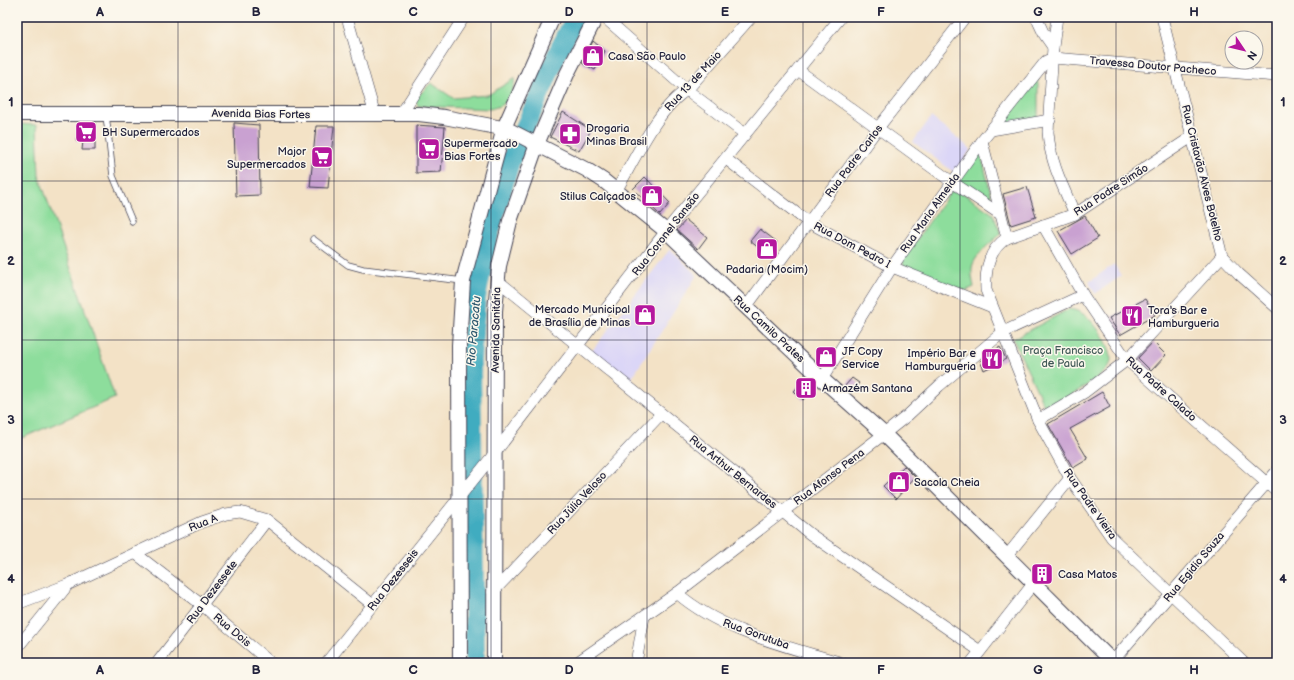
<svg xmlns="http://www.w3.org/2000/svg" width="1294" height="680" font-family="'Balsamiq Sans',sans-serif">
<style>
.built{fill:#dbd6f7}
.green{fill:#8ddd9c;stroke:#58806c}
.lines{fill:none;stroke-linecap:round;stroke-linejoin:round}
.river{stroke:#41acc0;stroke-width:20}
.building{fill:#c9a1d1}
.service-casing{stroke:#413f50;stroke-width:7}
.minor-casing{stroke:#413f50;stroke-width:12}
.tertiary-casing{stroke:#413f50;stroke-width:16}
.service{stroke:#fff;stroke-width:5.5}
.minor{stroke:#fff;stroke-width:11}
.tertiary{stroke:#fff;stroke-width:14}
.grid{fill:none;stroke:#22223b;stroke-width:1;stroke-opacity:0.55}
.labels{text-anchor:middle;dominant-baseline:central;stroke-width:3;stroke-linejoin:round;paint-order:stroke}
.poi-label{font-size:11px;fill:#22223b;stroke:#fbf7ec;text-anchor:start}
.street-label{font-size:11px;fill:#22223b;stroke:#fbf7ec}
.park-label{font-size:11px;fill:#425a58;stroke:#fbf7ec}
.water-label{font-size:12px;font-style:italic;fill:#2e5970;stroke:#fbf7ec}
.neatline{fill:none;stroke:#22223b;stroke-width:1.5}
.grid-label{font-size:13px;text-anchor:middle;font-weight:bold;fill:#22223b}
</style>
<rect width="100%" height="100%" fill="#fbf7ec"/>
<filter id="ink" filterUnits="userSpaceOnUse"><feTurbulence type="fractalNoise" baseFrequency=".025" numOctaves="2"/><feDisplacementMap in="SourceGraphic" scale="8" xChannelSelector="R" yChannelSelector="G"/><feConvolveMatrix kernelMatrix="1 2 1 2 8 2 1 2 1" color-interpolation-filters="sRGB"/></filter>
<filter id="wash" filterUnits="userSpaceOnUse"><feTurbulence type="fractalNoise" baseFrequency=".012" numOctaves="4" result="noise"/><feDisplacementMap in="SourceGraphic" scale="16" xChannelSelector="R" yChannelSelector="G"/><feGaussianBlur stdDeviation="0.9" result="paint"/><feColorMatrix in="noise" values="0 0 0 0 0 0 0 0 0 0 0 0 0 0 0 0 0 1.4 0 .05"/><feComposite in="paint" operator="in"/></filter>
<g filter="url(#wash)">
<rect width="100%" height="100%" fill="#f3e2c6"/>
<g class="built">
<path d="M931,117l40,32 -16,24 -42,-31z"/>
<path d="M670,249l27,26 -67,106 -42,-25z"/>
<path d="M1114,264l7,12 -26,18 -6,-12z"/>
</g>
<g class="green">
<path d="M515,78c-3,19 -5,26 -25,31l-72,-3 -3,-7 16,-16 22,15 35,-3z"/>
<path d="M1038,78v39l-38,9z"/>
<path d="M17,124l20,1 2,51 76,222 -98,42z"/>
<path d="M980,150l14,56 -36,-24z"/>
<path d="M957,189l36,25 8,20c-9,7 -28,23 -29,34 -1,6 1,14 2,19l-9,4 -54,-19 -7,-6 -2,-6 48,-67z"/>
<path d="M1069,309c15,2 22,11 31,23 6,8 15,25 9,34 -7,13 -49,35 -63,44l-33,-71z"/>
</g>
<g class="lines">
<path class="river" d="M475,663l-4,-303 5,-62 12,-59 22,-77 48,-110 18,-35"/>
</g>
<g id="blocks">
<g class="building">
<path d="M593,41l12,10 -10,19 -13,-7z"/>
<path d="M563,112l28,18 -12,21 -29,-14z"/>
<path d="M78,123h17v27h-13l1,-9h-7z"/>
<path d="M234,123l25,2 1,70 -24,1z"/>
<path d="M416,125l29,2 -4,45 -25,1z"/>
<path d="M316,126h18l-6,62 -18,-1z"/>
<path d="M645,177l25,26 -10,12 -27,-26z"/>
<path d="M1027,187l9,30 -25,8 -8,-31z"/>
<path d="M1085,216l13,22 -26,16 -14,-23z"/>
<path d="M686,220l21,17 -9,12 -21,-19z"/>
<path d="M760,229l17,13 -8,14 -19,-15z"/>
<path d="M1145,299l10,16 -35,20 -11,-17z"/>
<path d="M1153,342l13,13 -15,16 -13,-13z"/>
<path d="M1000,347l6,12 -22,11 -4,-9 9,-8z"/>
<path d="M807,377l10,9 -14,14 -9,-9z"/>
<path d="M852,378l7,5 -8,10 -7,-6z"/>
<path d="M1102,392l8,15 -40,22 18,30 -15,9 -25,-44z"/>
<path d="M904,466l11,11 -19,22 -13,-13z"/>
</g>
</g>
</g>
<g filter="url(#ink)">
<use href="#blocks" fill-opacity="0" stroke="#413f50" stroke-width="1"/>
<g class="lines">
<g class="service-casing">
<g id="service">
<path d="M106,115l7,61 19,45"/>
<path d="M313,239l35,26 15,4 100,12"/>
</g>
</g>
<g class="minor-casing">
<g id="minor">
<path d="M347,17l28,98"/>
<path d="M604,17l83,73 58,44"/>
<path d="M1036,17l8,17 9,13"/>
<path d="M1057,17l-4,30 -5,85c2,30 15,55 27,82"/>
<path d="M1162,17l60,239 17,18 38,34"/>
<path d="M798,70l154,112 48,32"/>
<path d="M401,114l63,-97"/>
<path d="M991,130l59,-10"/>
<path d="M1193,136l-118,78 -68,24c-18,11 -22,31 -21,52l52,130 32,58 42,60 132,125"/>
<path d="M982,141l25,97"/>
<path d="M726,159l82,63 84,45 100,40"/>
<path d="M616,191c18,-30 42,-84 71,-101l64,-73"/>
<path d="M1043,225l40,70 44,65 150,132"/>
<path d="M497,280l313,254 170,117"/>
<path d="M746,307l132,-179 87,-111"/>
<path d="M822,379l70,-112 90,-126 64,-80 7,-3 224,18"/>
<path d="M1038,420l47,-28 42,-32 95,-104"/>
<path d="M135,553l67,52 69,58"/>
<path d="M1006,557l64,-79"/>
<path d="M493,592l168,-178"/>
<path d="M677,593c45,39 109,53 165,70"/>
<path d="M17,604l50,-19 135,-63 24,-8 14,-2 27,8 106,85"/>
<path d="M17,648l50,-62"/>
<path d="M157,663l110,-143"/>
<path d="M326,663l168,-209 172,-223 175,-214"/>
<path d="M576,663l101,-70 207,-159 24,-19 31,-29 64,-54 80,-37"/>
<path d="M636,663l8,-46"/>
<path d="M971,663l62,-79"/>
<path d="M1111,663l166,-192"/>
</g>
</g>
<g class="tertiary-casing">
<g id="tertiary">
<path d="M17,114h402l25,3 63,12 80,41 17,11 62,50 156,148 62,55 230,229"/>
<path d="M460,663l-1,-318 4,-64 41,-153 49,-111"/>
<path d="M494,663l1,-352 4,-45 11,-45 27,-77 30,-70 29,-57"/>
</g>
</g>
<use href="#service" class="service"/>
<use href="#minor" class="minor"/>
<use href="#tertiary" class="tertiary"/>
</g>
</g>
<path class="grid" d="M178,17v646M334,17v646M491,17v646M647,17v646M803,17v646M960,17v646M1116,17v646M17,181h1260M17,340h1260M17,499h1260"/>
<defs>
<g id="shop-square" transform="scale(1.15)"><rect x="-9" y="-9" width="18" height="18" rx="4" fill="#b5179e" stroke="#fbf7ec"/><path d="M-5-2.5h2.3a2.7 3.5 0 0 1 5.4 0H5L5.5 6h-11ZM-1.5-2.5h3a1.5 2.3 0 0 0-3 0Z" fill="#fff"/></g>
<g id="supermarket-square" transform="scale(1.15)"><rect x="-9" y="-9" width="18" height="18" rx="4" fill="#b5179e" stroke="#fbf7ec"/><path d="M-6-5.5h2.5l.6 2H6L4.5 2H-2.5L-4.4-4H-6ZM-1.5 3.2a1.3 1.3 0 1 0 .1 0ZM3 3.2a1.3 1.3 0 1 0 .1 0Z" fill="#fff"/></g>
<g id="pharmacy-square" transform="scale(1.15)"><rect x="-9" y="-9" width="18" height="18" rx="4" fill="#b5179e" stroke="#fbf7ec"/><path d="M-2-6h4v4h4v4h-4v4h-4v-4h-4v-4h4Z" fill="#fff"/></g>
<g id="restaurant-square" transform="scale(1.15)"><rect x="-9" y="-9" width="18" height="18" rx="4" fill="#b5179e" stroke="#fbf7ec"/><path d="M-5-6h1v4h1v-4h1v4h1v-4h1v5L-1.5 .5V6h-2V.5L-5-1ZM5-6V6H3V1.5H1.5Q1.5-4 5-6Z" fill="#fff"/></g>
<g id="building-square" transform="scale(1.15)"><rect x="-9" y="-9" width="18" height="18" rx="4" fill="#b5179e" stroke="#fbf7ec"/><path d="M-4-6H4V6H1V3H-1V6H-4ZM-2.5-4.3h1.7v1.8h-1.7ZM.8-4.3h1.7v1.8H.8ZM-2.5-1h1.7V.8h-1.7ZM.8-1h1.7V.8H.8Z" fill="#fff"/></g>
</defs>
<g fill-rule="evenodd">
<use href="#shop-square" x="593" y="56"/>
<use href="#supermarket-square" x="86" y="132"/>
<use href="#pharmacy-square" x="570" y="134"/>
<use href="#supermarket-square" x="429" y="149"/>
<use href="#supermarket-square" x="322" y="157"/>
<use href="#shop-square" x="652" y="196"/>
<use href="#shop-square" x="767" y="249"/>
<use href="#shop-square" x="645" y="315"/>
<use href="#restaurant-square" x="1132" y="316"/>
<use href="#shop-square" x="826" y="357"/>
<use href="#restaurant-square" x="992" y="359"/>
<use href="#building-square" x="806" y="388"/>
<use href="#shop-square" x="899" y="482"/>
<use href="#building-square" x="1042" y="574"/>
</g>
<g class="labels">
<g class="poi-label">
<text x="608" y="56">Casa São Paulo</text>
<text x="586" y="128">Drogaria<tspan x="586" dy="13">Minas Brasil</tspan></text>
<text x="102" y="132">BH Supermercados</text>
<text x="444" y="143">Supermercado<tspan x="444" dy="13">Bias Fortes</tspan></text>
<text x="306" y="151" text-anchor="end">Major<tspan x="306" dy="13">Supermercados</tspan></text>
<text x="636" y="196" text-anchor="end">Stilus Calçados</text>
<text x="767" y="269" text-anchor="middle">Padaria (Mocim)</text>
<text x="630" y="309" text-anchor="end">Mercado Municipal<tspan x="630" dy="13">de Brasília de Minas</tspan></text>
<text x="1148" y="310">Tora's Bar e<tspan x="1148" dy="13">Hamburgueria</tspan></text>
<text x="842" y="351">JF Copy<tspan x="842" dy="13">Service</tspan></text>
<text x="976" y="353" text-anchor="end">Império Bar e<tspan x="976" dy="13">Hamburgueria</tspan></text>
<text x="822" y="388">Armazém Santana</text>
<text x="914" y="482">Sacola Cheia</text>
<text x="1058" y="574">Casa Matos</text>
</g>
<g class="street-label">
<text transform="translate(1153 66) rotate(5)">Travessa Doutor Pacheco</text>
<text transform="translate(693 81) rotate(-47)">Rua 13 de Maio</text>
<text transform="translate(261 114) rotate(1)">Avenida Bias Fortes</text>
<text transform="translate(854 161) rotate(-53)">Rua Padre Carlos</text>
<text transform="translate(1202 173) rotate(76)">Rua Cristavão Alves Botelho</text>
<text transform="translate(1111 190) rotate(-33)">Rua Padre Simão</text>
<text transform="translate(930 213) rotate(-55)">Rua Maria Almeida</text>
<text transform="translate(666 234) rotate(-52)">Rua Coronel Sansão</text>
<text transform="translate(852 245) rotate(28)">Rua Dom Pedro I</text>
<text transform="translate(769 329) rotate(43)">Rua Camilo Prates</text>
<text transform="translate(496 330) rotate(-89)">Avenida Sanitária</text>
<text transform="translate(1161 389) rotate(42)">Rua Padre Calado</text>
<text transform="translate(733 472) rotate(39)">Rua Arthur Bernardes</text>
<text transform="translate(829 477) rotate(-37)">Rua Afonso Pena</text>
<text transform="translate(577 503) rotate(-47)">Rua Júlia Veloso</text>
<text transform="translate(1090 504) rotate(55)">Rua Padre Vieira</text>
<text transform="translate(203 523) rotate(-22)">Rua A</text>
<text transform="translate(1194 567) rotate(-50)">Rua Egidio Souza</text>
<text transform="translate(393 580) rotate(-52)">Rua Dezesseis</text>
<text transform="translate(212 592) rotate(-53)">Rua Dezessete</text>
<text transform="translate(232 630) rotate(40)">Rua Dois</text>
<text transform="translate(756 634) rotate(20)">Rua Gorutuba</text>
</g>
<g class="park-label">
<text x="1063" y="350">Praça Francisco<tspan x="1063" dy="13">de Paula</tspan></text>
</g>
<g class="water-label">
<text transform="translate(474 331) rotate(-85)">Rio Paracatu</text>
</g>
</g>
<rect width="1294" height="680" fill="none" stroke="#fbf7ec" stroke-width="44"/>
<g transform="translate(1244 50) rotate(125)"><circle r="19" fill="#fbf7ec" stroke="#a4a2a5"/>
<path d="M0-3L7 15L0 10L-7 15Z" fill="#b5179e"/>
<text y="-6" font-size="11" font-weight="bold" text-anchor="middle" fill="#22223b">N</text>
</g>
<rect x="22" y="22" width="1250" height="636" class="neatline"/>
<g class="grid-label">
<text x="100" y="16">A</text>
<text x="256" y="16">B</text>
<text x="413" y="16">C</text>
<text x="569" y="16">D</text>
<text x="725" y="16">E</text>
<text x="881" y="16">F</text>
<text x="1038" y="16">G</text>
<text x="1194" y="16">H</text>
<text x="11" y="106">1</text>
<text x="1283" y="106">1</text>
<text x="11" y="265">2</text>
<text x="1283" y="265">2</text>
<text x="11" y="424">3</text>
<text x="1283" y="424">3</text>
<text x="11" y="583">4</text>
<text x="1283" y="583">4</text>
<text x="100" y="674">A</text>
<text x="256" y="674">B</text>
<text x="413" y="674">C</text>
<text x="569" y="674">D</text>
<text x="725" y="674">E</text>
<text x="881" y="674">F</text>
<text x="1038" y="674">G</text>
<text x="1194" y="674">H</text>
</g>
</svg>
